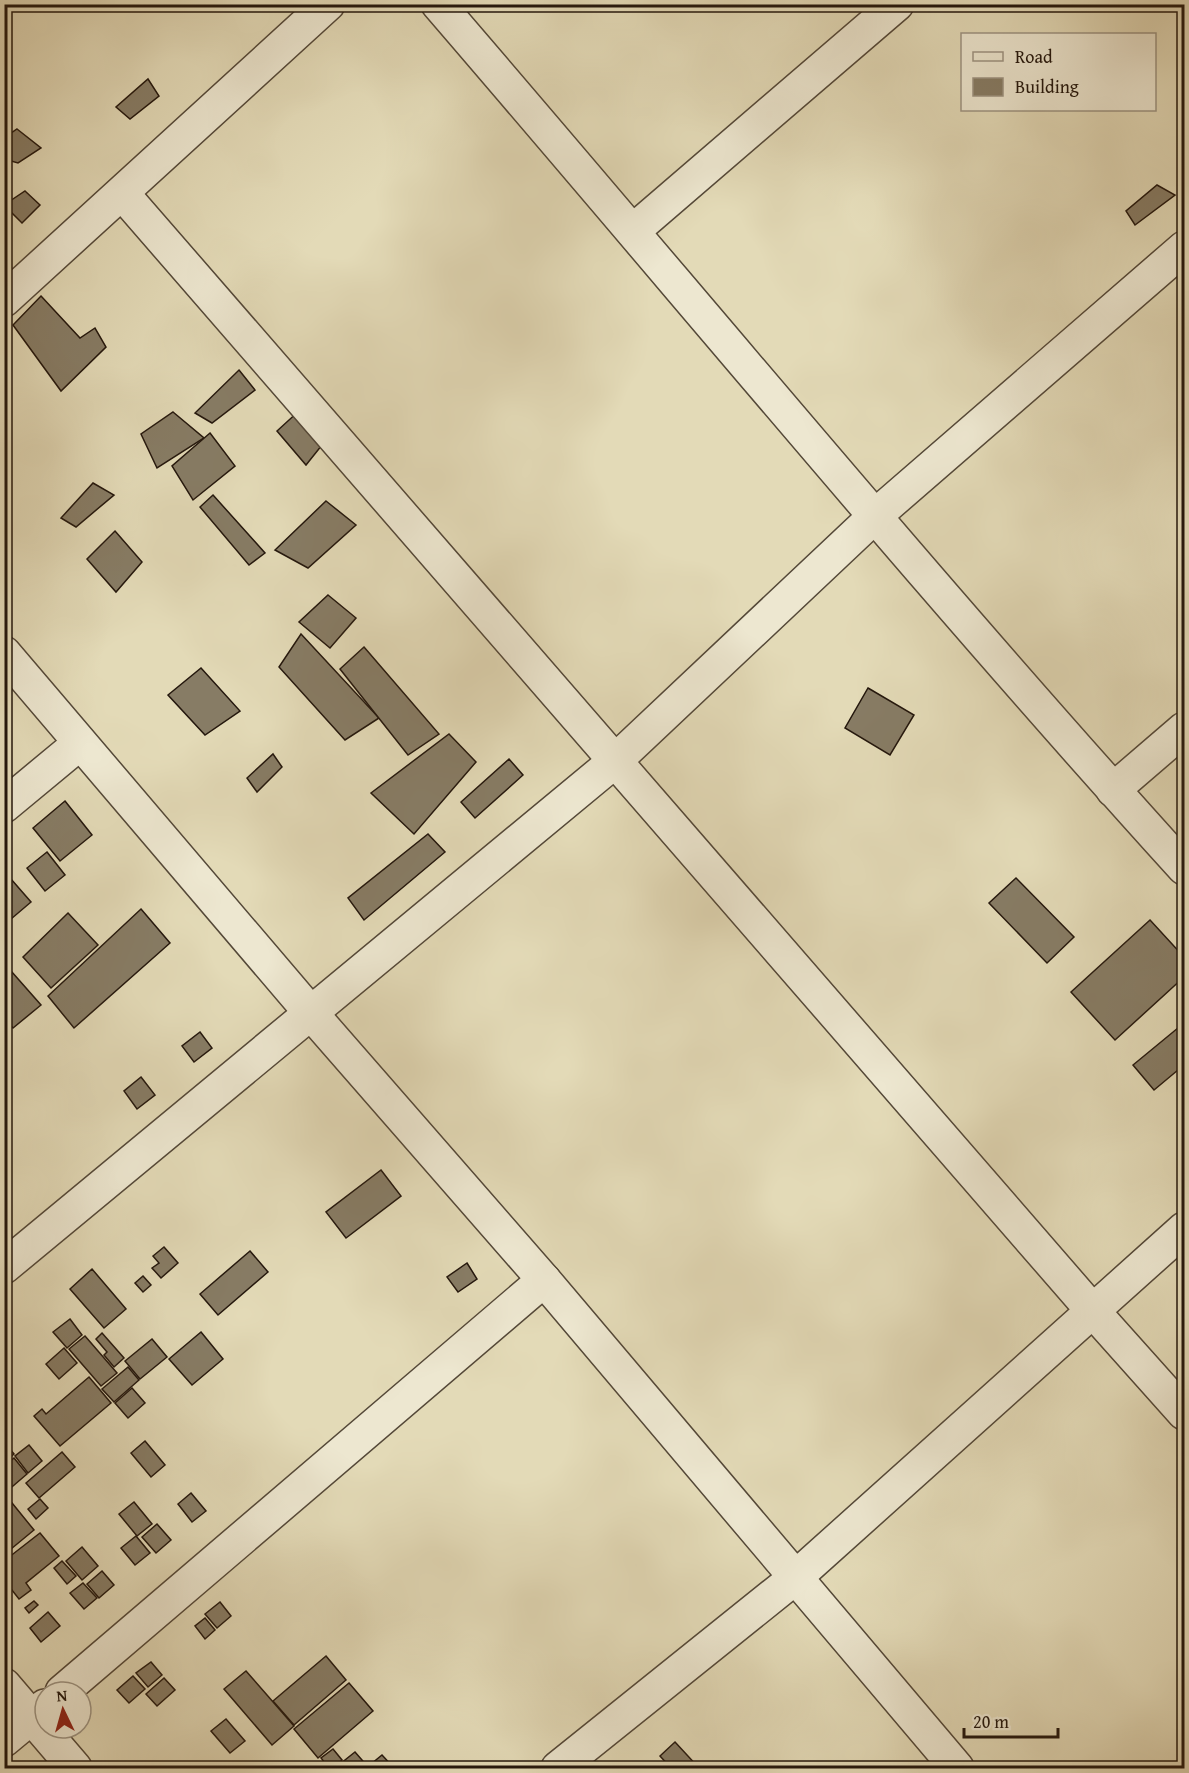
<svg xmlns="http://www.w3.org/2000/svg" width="1189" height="1773" font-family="'Gentium Book Plus',serif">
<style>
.building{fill:#877c65;stroke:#24170d;stroke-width:1.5}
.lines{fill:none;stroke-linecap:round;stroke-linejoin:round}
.minor-casing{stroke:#544838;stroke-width:36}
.minor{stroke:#ede7d0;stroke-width:33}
</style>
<rect width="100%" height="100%" fill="#e3dab7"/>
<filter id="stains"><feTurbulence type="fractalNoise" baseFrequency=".00333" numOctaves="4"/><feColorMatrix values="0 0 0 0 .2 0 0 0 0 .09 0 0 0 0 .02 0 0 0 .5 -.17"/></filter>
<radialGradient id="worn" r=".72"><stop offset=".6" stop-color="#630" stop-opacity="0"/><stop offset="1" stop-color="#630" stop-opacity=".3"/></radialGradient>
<g class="building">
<path d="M1182,4h2v12l-6,-8z"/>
<path d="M148,79l11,17 -29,23 -14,-12z"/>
<path d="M17,129l24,19 -23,15 -14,-4v-21z"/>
<path d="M1157,185l18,10 -40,30 -9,-14z"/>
<path d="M25,191l15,14 -18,18 -18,-18z"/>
<path d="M41,296l39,42 15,-10 11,19 -45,44 -48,-66z"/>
<path d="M239,370l16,20 -43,33 -17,-10z"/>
<path d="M301,409l25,31 -20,25 -29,-34z"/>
<path d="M173,412l31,26 -47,30 -16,-34z"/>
<path d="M210,433l25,33 -42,34 -21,-34z"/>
<path d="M93,483l21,12 -38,32 -15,-9z"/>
<path d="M213,495l52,58 -16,12 -49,-58z"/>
<path d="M326,501l30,24 -48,43 -33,-18z"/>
<path d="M115,531l27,31 -26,30 -29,-33z"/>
<path d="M328,595l28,23 -26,30 -31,-26z"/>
<path d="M301,634l78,84 -34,22 -66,-73z"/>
<path d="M364,647l75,87 -31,21 -68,-86z"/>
<path d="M201,668l39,43 -35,24 -37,-40z"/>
<path d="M868,688l46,27 -24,40 -45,-27z"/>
<path d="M449,734l27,28 -62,72 -43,-41z"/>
<path d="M273,754l9,13 -25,25 -10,-14z"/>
<path d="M509,759l14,16 -48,43 -14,-16z"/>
<path d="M65,801l27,34 -32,26 -27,-33z"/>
<path d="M428,834l17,18 -81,68 -16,-22z"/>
<path d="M47,852l18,23 -20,16 -18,-23z"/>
<path d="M4,871l27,31 -27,23z"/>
<path d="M1016,878l58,59 -27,26 -58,-60z"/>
<path d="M141,909l29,34 -96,85 -26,-32z"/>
<path d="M68,913l30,32 -47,43 -28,-31z"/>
<path d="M1150,920l34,37v20l-69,63 -44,-48z"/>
<path d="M4,963l37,42 -28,23 -9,-10z"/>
<path d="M1184,1023v42l-30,25 -21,-25z"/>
<path d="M200,1032l12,16 -18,14 -12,-16z"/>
<path d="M141,1077l14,18 -18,14 -13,-18z"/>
<path d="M381,1170l20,26 -55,42 -20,-26z"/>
<path d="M164,1247l14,16 -17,15 -9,-10 7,-5 -6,-7z"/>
<path d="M250,1251l18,21 -50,43 -18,-21z"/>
<path d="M467,1263l10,16 -19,13 -11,-15z"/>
<path d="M92,1269l34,40 -22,19 -34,-39z"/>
<path d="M143,1276l8,9 -8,7 -8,-9z"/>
<path d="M70,1319l12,16 -15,13 -14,-16z"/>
<path d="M201,1332l22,27 -31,26 -23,-26z"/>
<path d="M102,1333l22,25 -10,9 -10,-12 3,-3 -11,-13z"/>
<path d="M85,1336l32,37 -16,13 -32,-37z"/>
<path d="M152,1339l15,18 -27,22 -15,-18z"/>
<path d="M64,1348l13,15 -18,16 -13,-15z"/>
<path d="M128,1367l11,13 -25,22 -12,-13z"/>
<path d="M89,1377l22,26 -51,43 -26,-30 8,-7 4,5z"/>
<path d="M132,1388l13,15 -17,15 -13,-15z"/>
<path d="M145,1441l20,24 -14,12 -20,-24z"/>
<path d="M4,1442l10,12 -10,9z"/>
<path d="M29,1445l13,16 -14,12 -13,-17z"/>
<path d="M62,1452l13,15 -36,31 -13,-15z"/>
<path d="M14,1458l13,16 -21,18 -2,-26z"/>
<path d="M191,1493l15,18 -14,11 -14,-18z"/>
<path d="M8,1498l26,32 -23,19 -7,-9v-39z"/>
<path d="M40,1499l8,9 -12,11 -8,-10z"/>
<path d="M134,1502l18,22 -15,12 -18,-22z"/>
<path d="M157,1524l14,16 -15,13 -14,-16z"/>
<path d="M40,1533l19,23 -33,27 5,7 -12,9 -15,-19v-19z"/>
<path d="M136,1536l14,17 -15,12 -14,-17z"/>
<path d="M82,1547l16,19 -16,14 -16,-19z"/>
<path d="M62,1561l14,15 -9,8 -13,-16z"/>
<path d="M102,1571l12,14 -15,13 -12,-14z"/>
<path d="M83,1583l14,15 -13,11 -14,-16z"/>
<path d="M34,1601l4,4 -9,8 -4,-5z"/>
<path d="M220,1602l11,14 -14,12 -12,-14z"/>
<path d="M48,1612l12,14 -19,16 -11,-14z"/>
<path d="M205,1618l10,12 -10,9 -10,-13z"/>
<path d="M326,1656l20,24 -52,45 -21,-24z"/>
<path d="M151,1662l11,13 -14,12 -12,-14z"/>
<path d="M246,1671l48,55 -22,19 -48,-56z"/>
<path d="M133,1676l12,13 -16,14 -12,-13z"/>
<path d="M164,1678l11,12 -18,16 -11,-12z"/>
<path d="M349,1683l24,28 -55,47 -24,-29z"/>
<path d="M226,1719l19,22 -15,12 -19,-22z"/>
<path d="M675,1742l24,26h-28l-11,-12z"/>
<path d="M333,1749l9,11 -9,8h-4l-8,-10z"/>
<path d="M355,1752l14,16h-34z"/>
<path d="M382,1755l12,13h-19l-4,-4z"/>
<path d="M291,1763l4,5h-11z"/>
</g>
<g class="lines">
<g class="minor-casing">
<g id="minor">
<path d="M438,4c249,289 491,583 746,864"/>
<path d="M122,193l970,1117 92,103"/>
<path d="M633,231l264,-227"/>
<path d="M4,300l324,-296"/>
<path d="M4,653l306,359 234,268 413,488"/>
<path d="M1113,790l71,-61"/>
<path d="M4,806l76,-63"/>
<path d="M4,1267l611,-506 260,-245 309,-268"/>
<path d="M4,1685l71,83"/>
<path d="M62,1692l482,-412"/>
<path d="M4,1740l41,-34"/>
<path d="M558,1768l238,-191 388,-348"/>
</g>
</g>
<use href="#minor" class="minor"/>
</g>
<rect width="1189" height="1773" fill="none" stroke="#e3dab7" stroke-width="24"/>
<rect x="6" y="6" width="1177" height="1761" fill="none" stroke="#24170d" stroke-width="3"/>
<rect x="12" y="12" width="1165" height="1749" fill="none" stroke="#24170d" stroke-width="1.5"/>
<rect x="961" y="33" width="195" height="78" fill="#ede7d0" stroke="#9d9482" stroke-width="1.5"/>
<rect x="973" y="52" width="30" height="9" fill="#ede7d0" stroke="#9d9482" stroke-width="1.5"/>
<text x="1015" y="63" font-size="18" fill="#24170d">Road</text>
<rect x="973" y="78" width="30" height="18" fill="#877c65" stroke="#9d9482" stroke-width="1.5"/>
<text x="1015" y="93" font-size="18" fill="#24170d">Building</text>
<g transform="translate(63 1710) rotate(355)"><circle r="28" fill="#ede7d0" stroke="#9d9482" stroke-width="1.5"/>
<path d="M0-4.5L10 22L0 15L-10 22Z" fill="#8f2418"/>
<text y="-9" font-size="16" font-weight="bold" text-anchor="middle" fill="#24170d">N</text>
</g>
<path d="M964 1728v9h94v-9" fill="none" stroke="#24170d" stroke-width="3"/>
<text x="973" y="1728" font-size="18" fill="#24170d" stroke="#ede7d0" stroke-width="4.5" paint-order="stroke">20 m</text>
<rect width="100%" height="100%" filter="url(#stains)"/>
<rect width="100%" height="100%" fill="url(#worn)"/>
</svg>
